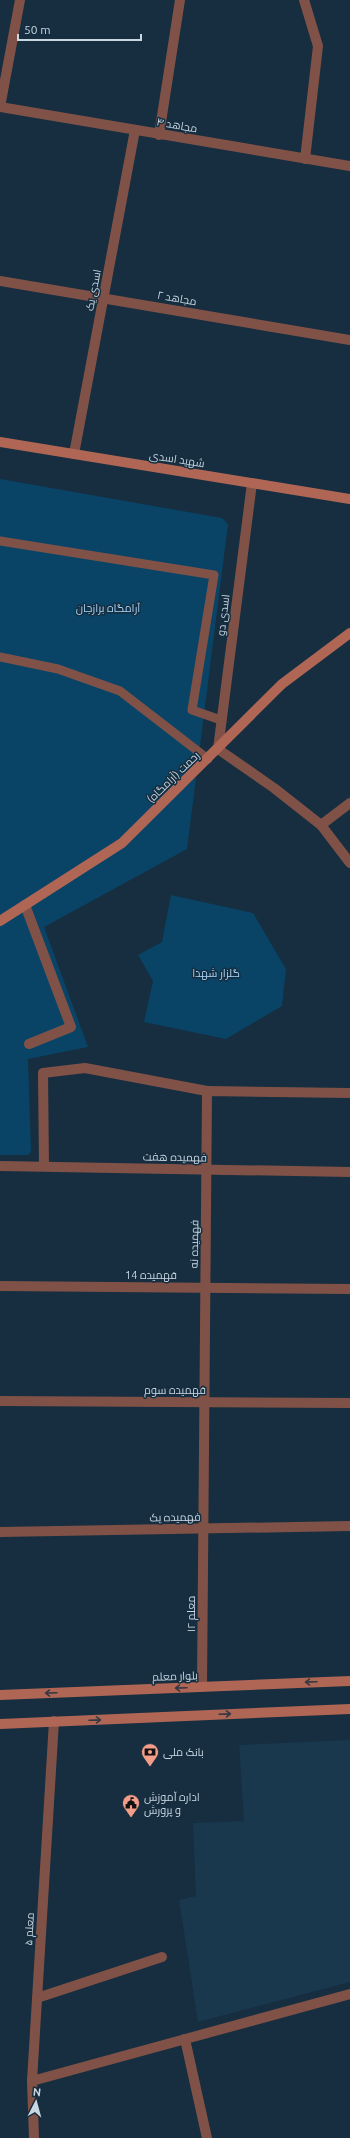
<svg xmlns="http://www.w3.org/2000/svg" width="350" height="2138" font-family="Ubuntu,Cairo,sans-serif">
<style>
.built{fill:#19374d}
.green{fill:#094467}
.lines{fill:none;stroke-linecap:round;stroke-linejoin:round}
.lane{stroke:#805247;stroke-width:9}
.street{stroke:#805247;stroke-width:10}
.secondary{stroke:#b06655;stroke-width:10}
.oneway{stroke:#353943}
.labels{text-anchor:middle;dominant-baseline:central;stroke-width:3;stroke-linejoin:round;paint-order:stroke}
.street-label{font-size:11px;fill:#c9d7e3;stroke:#162e3f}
.park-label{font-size:11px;fill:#a7d5f9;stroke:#162e3f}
.poi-label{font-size:11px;fill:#c9d7e3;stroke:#162e3f;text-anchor:start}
</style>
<rect width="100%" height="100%" fill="#162e3f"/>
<path class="built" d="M350,1740v242l-152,40 -19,-122 17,-4 -3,-73 51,-2 -5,-76z"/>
<g class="green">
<path d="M0,479l222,39 6,6 -41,325 -143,78 44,120 -60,12 3,93 -3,3h-28z"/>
<path d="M171,895l82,18 33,56 -4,37 -56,33 -82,-17 9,-41 -15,-26 24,-13z"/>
</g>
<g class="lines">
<g class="lane">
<path d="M0,541l214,34 -22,135 29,10"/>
<path d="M0,657l58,12 62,22 88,68"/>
</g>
<g class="street">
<path d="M304,0l14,46 -13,113"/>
<path d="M0,107l350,59"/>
<path d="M0,107l20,-107"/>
<path d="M159,135l21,-135"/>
<path d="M0,281l350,59"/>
<path d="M74,454l61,-324"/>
<path d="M252,483l-34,266 56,39 47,37 29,38"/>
<path d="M321,825l29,-22"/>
<path d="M25,905l46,122 -42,17"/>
<path d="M0,1166l350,6"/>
<path d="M44,1166l-1,-93 42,-5 122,23"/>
<path d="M0,1286l350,3"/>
<path d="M0,1401l350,2"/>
<path d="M0,1532l350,-6"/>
<path d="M202,1687l5,-596 143,2"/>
<path d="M37,1998l125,-41"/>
<path d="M185,2039l22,99"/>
<path d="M32,2081l318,-87"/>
<path d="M34,2138l-2,-57 22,-360"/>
</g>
<g class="secondary">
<path d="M0,442l350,57"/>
<path d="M0,921l122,-78 160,-159 68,-51"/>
<path d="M0,1695l350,-14"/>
<path d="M0,1724l350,-15"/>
</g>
</g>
<defs><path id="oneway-shaft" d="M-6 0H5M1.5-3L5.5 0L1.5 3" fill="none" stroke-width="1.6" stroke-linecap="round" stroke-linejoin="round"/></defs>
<g class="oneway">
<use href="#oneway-shaft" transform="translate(311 1682) rotate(178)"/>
<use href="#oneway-shaft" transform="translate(181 1688) rotate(178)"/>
<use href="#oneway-shaft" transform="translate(51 1693) rotate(178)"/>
<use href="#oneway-shaft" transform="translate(225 1714) rotate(-2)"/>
<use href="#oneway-shaft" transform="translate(95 1720) rotate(-2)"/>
</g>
<defs>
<g id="bank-pin" transform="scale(0.9)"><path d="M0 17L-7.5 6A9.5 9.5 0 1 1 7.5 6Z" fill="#f49e89" stroke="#162e3f"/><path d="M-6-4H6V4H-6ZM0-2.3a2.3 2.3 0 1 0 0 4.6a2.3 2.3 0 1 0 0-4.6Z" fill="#111"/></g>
<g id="civic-pin" transform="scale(0.9)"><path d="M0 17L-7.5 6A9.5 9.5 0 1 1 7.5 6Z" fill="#f49e89" stroke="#162e3f"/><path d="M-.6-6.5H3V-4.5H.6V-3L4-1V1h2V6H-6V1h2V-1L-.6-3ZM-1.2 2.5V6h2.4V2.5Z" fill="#111"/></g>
</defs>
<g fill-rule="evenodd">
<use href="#bank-pin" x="150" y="1752"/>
<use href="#civic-pin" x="131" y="1803"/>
</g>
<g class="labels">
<g class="street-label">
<text transform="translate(177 125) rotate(10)">مجاهد ۴</text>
<text transform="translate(93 290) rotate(-79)">اسدی یک</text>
<text transform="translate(177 298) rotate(10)">مجاهد ۲</text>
<text transform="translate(177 459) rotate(9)">شهید اسدی</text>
<text transform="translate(223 615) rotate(-83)">اسدی دو</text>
<text transform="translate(173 777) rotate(-44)">رحمت (آرامگاه)</text>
<text transform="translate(175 1157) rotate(1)">فهمیده هفت</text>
<text transform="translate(194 1244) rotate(-89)">فهمیده نه</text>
<text x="151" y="1275">فهمیده 14</text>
<text x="175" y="1390">فهمیده سوم</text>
<text transform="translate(175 1517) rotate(-1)">فهمیده یک</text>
<text transform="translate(191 1614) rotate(-90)">معلم ۱۲</text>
<text transform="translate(175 1676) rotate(-2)">بلوار معلم</text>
<text transform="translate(29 1929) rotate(-87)">معلم ۵</text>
</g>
<g class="park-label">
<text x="108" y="608">آرامگاه برازجان</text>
<text x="216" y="973">گلزار شهدا</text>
</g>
<g class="poi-label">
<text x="163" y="1752">بانک ملی</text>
<text x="144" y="1797">اداره آموزش<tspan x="144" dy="13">و پرورش</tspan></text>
</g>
</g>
<g transform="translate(36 2102) rotate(6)" stroke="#162e3f" stroke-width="3" paint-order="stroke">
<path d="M0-3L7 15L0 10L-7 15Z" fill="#c9d7e3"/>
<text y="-6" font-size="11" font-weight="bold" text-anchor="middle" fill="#c9d7e3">N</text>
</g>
<path d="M18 34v6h123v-6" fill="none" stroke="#c9d7e3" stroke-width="2"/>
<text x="24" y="34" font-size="12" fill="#c9d7e3" stroke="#162e3f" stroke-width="3" paint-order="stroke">50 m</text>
</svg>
